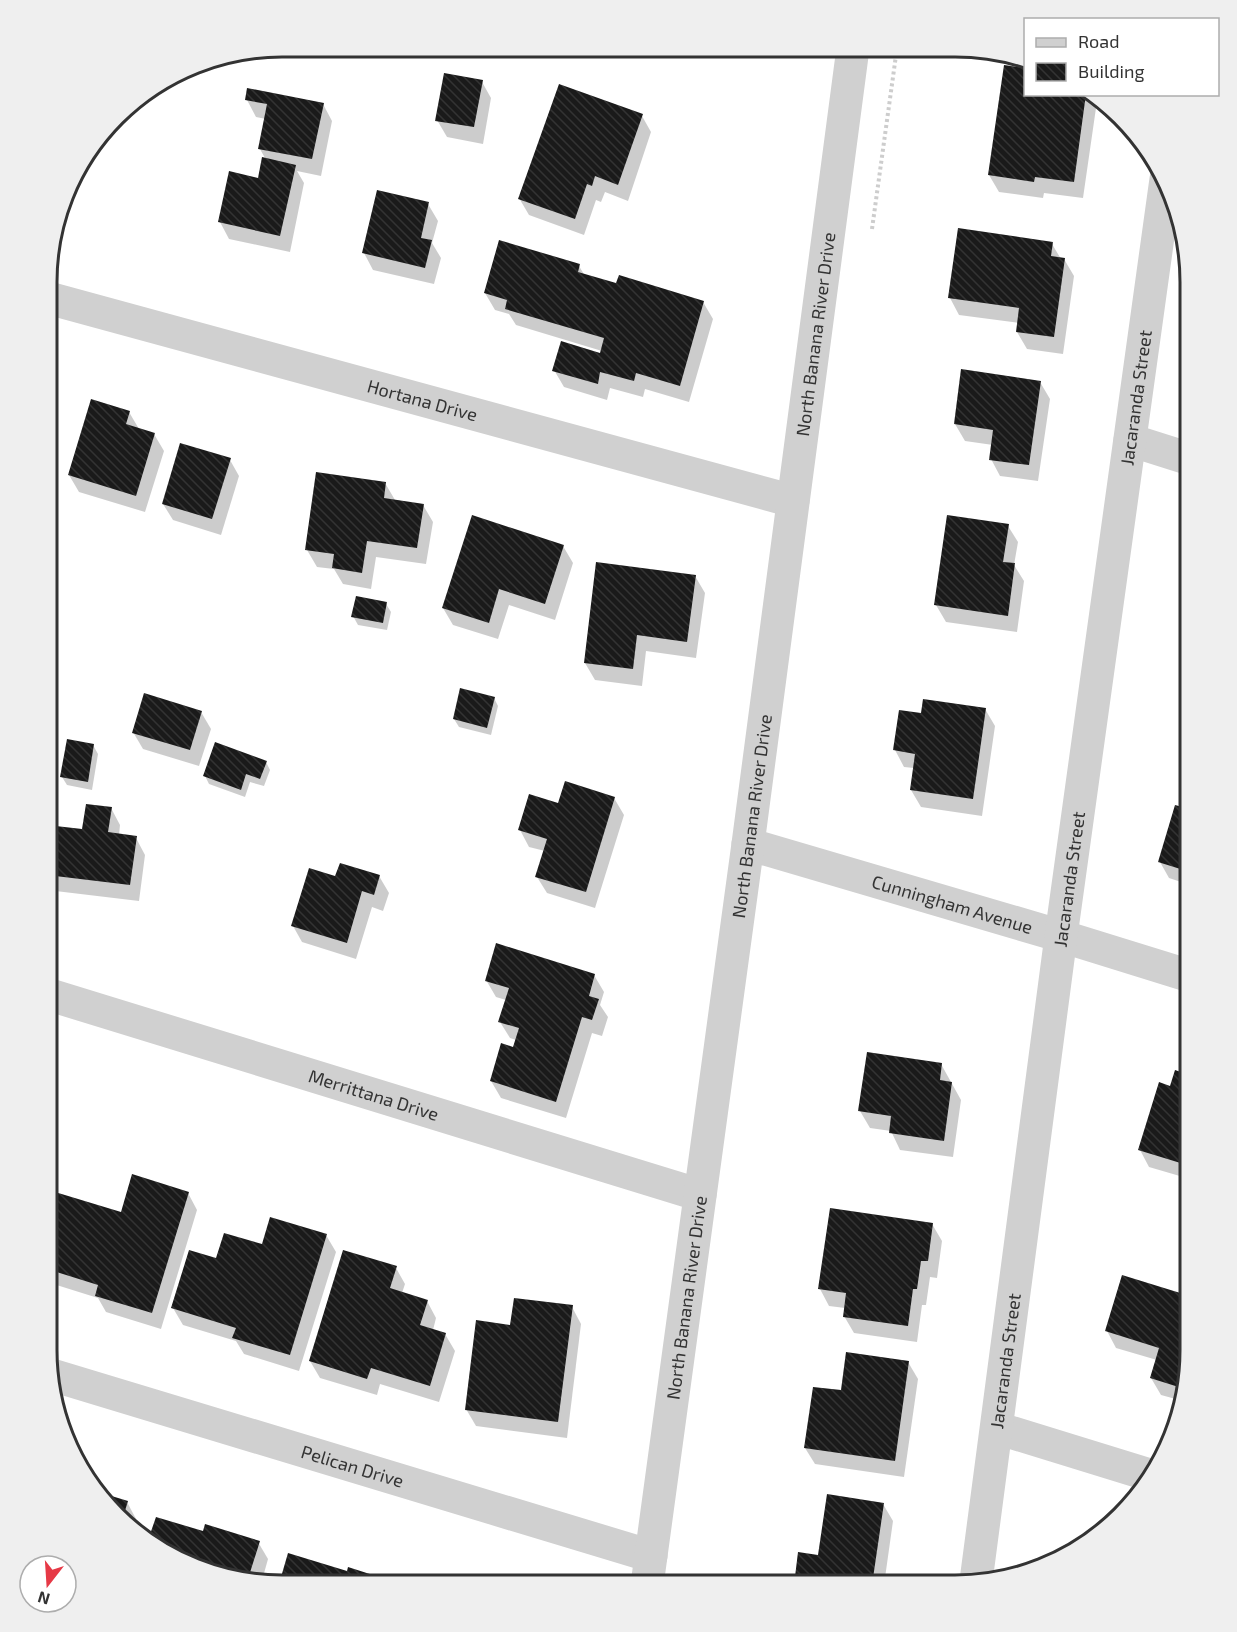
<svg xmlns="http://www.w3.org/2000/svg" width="1237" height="1632" font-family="'Exo 2',sans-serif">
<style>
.shadow{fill:#0003}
.building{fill:url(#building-back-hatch)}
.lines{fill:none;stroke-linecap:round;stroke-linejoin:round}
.path{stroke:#cdcdcd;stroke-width:4;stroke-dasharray:3 3;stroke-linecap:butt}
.minor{stroke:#d0d0d0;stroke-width:33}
.tertiary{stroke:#d0d0d0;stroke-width:33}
.labels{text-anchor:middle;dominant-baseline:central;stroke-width:6;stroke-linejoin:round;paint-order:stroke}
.street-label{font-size:18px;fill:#333;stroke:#fff}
.rim{fill:none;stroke:#333;stroke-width:3}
</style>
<defs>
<pattern id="building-back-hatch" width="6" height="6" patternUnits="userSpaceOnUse" patternTransform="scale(1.5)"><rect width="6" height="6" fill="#1a1a1a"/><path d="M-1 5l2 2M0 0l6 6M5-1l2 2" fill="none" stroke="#333"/></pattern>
</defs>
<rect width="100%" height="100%" fill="#fff"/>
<g class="shadow">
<path d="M482,82l9,16 -8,46 -36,-7 -10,-17z"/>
<path d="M1026,94h62l8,14 -13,90 -39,-5 -1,5 -44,-6 -10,-17z"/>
<path d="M247,100l76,4 9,17 -11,55 -24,-5 7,12 -14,69 -61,-13 -9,-17 39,-43 7,-19 -6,-11 6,-30 -10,-2z"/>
<path d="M642,116l9,16 -23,69 -23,-9 -4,10 -5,-2 -12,35 -55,-20 -10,-17z"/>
<path d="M66,198l-1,15 -3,-1z"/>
<path d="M428,204l10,17 -6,22 9,15 -7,26 -61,-14 -9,-17z"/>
<path d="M1052,244l9,15h3l10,17 -11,78 -36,-5 -10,-17 2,-9 -60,-8 -9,-17z"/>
<path d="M579,266l6,10 32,9 86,17 10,17 -24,83 -44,-13 -2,8 -33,-9 -3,12 -43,-13 -10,-17 47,-15 1,-4 -86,-26 -7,-11 -14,-4 -10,-17z"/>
<path d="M1040,382l10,17 -12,82 -38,-5 -9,-17 2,-14 -28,-4 -10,-17z"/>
<path d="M129,412l10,17 15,5 10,17 -19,61 -66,-20 -10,-17z"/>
<path d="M230,460l9,16 -18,59 -48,-15 -10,-16z"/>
<path d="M385,483l10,17 28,5 10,17 -7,42 -50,-7 -5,32 -28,-5 -9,-15 -17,-2 -10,-17z"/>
<path d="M1008,526l10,16 -4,23 10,16 -7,51 -71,-10 -10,-17z"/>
<path d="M563,546l10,17 -18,57 -46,-15 -11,34 -45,-14 -10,-17z"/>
<path d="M695,576l10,17 -9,65 -50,-7 -4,35 -47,-6 -10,-17z"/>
<path d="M386,604l5,8 -4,18 -29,-5 -5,-9z"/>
<path d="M494,698l4,8 -7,29 -32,-8 -5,-8z"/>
<path d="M985,709l10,17 -13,90 -61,-9 -10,-17 3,-22 -10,-1 -9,-17 27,-35z"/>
<path d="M201,712l10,17 -12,37 -56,-17 -10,-17z"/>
<path d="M93,745l5,9 -6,36 -25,-5 -5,-8z"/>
<path d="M266,762l4,8 -6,16 -14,-4 -5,15 -36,-13 -4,-8z"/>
<path d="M614,798l10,17 -29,93 -48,-15 -10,-16 8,-26 -16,-4 -9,-17 39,-25z"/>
<path d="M1176,807l14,4v74l-21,-7 -9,-16z"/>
<path d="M111,808l9,17 -1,10 17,3 9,17 -6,46 -92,-11v-64l37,5z"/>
<path d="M379,876l10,17 -6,18 -11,-4 -16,52 -54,-17 -9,-16 43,-48z"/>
<path d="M594,975l10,17 -4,13 8,12 -6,19 -10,-3 -26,85 -65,-20 -10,-17 23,-32 2,-9 -6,-2 -10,-16 6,-22 -10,-3 -10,-17z"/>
<path d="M941,1064l20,36 -8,57 -53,-7 -9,-19 -21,-3 -10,-17z"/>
<path d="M1176,1072l14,4v103l-41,-12 -9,-17 31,-62z"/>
<path d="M56,1193l66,21 66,-21 9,17 -36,119 -55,-17 -8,-14 -51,-16v-58z"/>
<path d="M932,1224l10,17 -5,37 -7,-1 -4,28h-4l-5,37 -63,-9 -10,-17 1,-8 -16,-2 -9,-17z"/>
<path d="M326,1235l10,17 -37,119 -55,-17 -8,-13 -53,-16 -10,-17 44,-48 46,-14z"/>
<path d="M396,1268l9,16 -3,9 25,8 9,17 -3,12 12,4 10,17 -16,51 -59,-18 -3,11 -57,-17 -10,-17z"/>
<path d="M1123,1277l67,21v68l-7,35 -22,-6 -10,-17 6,-18 -41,-12 -9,-17z"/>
<path d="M572,1307l9,17 -14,114 -91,-12 -10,-17 46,-82z"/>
<path d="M908,1362l10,17 -14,98 -89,-13 -10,-16z"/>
<path d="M96,1493l31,9 9,17 -3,11 -28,-25z"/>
<path d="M883,1504l10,17 -9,64h-89l4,-31 21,2z"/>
<path d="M204,1533l54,9 10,17 -7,25h-10l-100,-38z"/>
</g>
<g class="building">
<path d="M1004,65l22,3v26h60l-12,88 -39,-5 -1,5 -46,-7z"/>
<path d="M444,73l39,7 -9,47 -39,-6z"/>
<path d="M559,84l84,30 -25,71 -23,-9 -3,10 -5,-2 -12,35 -57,-20z"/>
<path d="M247,88l77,15 -12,56 -54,-10 9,-45 -22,-4z"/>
<path d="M262,157l34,8 -16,71 -62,-14 11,-51 29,7z"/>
<path d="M377,190l52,12 -8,36 11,2 -7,28 -63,-15z"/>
<path d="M958,228l95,14 -2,14 14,2 -11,79 -38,-5 3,-24 -71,-10z"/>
<path d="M499,240l81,24 -2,8 38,11 3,-8 85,26 -24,85 -44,-13 -2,8 -34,-9 -2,12 -46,-13 9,-30 39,12 4,-15 -99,-29 2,-9 -23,-7z"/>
<path d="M961,369l80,12 -12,84 -40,-5 4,-30 -39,-6z"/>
<path d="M91,399l39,12 -4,13 29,9 -19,63 -68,-21z"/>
<path d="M180,443l51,15 -19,61 -50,-15z"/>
<path d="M316,472l70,10 -2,16 40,6 -7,44 -50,-7 -5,32 -30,-5 2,-14 -29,-4z"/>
<path d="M472,515l92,30 -19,59 -46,-15 -10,34 -47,-15z"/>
<path d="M947,515l62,9 -6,38 12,1 -7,53 -74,-11z"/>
<path d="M596,562l100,13 -9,67 -50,-7 -4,34 -49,-6z"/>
<path d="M356,596l31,6 -4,21 -32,-6z"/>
<path d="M460,688l35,9 -8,31 -34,-9z"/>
<path d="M144,693l58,18 -12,39 -58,-17z"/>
<path d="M923,699l63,9 -13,91 -63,-9 5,-36 -22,-4 6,-40 22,3z"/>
<path d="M67,739l27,5 -6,38 -28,-5z"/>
<path d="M215,742l52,19 -7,18 -14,-5 -5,16 -38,-14z"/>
<path d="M565,781l50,16 -29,95 -51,-15 12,-38 -29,-9 11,-36 29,9z"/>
<path d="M86,804l26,3 -4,25 29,4 -7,49 -83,-10v-50l35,4z"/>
<path d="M1175,805l15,4v63l-32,-10z"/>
<path d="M340,863l40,12 -6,20 -12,-4 -15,52 -56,-17 18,-58 26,8z"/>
<path d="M496,943l99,31 -6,22 10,3 -7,21 -10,-3 -26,85 -66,-21 11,-38 12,4 6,-19 -21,-6 11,-34 -24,-7z"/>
<path d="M867,1052l75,11 -2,17 12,2 -8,59 -55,-8 2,-17 -33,-5z"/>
<path d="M1175,1070l15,5v79l-3,11 -49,-15 21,-68 11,4z"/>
<path d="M132,1174l57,18 -37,121 -57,-17 3,-11 -51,-16v-51l8,-26 66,20z"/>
<path d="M830,1208l103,15 -5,38h-7l-4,28h-4l-5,37 -65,-9 3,-24 -28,-4z"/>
<path d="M270,1217l57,17 -37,121 -58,-17 4,-10 -65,-20 18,-58 27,8 8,-25 38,11z"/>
<path d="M343,1250l54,16 -7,22 38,12 -8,25 26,8 -16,53 -59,-18 -4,11 -58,-18z"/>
<path d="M1122,1275l68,21v70l-5,23 -35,-11 9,-30 -54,-17z"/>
<path d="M514,1298l59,7 -15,117 -93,-12 11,-90 34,5z"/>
<path d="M846,1352l63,9 -14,100 -91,-13 9,-61 28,3z"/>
<path d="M95,1491l33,10 -6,19 -17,-15z"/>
<path d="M827,1494l57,9 -12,82h-78l4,-33 20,3z"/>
<path d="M156,1517l47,14 2,-7 55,17 -13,41 -96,-36 -4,-3z"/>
<path d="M288,1553l59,18 1,-4 53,17h-122z"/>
</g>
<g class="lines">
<path class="path" d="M872,229l25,-181"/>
<g class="minor">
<path id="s1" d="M52,299l741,202"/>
<path d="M1130,440l60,19"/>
<path id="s2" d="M748,844l313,92 129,40"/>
<path id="s3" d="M47,994l653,201"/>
<path id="s4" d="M52,1375l599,181"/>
<path d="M997,1428l156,48"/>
<path id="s5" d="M976,1581l85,-645 105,-757"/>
</g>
<path class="tertiary" id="s6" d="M647,1585l101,-741 105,-796"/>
</g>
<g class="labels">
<g class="street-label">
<text stroke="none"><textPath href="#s6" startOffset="1262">North Banana River Drive</textPath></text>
<text stroke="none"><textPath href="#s5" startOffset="1194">Jacaranda Street</textPath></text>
<text stroke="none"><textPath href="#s1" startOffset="384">Hortana Drive</textPath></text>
<text stroke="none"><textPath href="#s6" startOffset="776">North Banana River Drive</textPath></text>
<text stroke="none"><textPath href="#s5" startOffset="708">Jacaranda Street</textPath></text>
<text stroke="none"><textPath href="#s2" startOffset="213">Cunningham Avenue</textPath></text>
<text stroke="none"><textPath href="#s3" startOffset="342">Merrittana Drive</textPath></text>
<text stroke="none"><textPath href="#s6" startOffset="290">North Banana River Drive</textPath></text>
<text stroke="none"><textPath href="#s5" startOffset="222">Jacaranda Street</textPath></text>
<text stroke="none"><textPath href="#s4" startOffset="314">Pelican Drive</textPath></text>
</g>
</g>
<path d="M0 0H1237V1632H0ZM282 57H955A225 225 0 0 1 1180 282V1350A225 225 0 0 1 955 1575H282A225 225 0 0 1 57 1350V282A225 225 0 0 1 282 57Z" fill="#efefef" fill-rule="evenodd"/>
<path class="rim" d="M282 57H955A225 225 0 0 1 1180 282V1350A225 225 0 0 1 955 1575H282A225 225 0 0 1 57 1350V282A225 225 0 0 1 282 57Z"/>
<rect x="1024" y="18" width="195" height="78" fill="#ffffff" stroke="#adadad" stroke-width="1.5"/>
<rect x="1036" y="38" width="30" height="9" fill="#d0d0d0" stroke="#adadad" stroke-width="1.5"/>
<text x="1078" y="48" font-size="18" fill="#333333">Road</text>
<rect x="1036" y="63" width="30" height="18" fill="url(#building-back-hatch)" stroke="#adadad" stroke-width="1.5"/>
<text x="1078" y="78" font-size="18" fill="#333333">Building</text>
<g transform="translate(48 1584) rotate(197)"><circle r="28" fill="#ffffff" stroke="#adadad" stroke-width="1.5"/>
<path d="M0-4.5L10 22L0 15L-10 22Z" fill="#e63946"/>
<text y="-9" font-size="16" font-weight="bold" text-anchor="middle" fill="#333333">N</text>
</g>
</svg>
